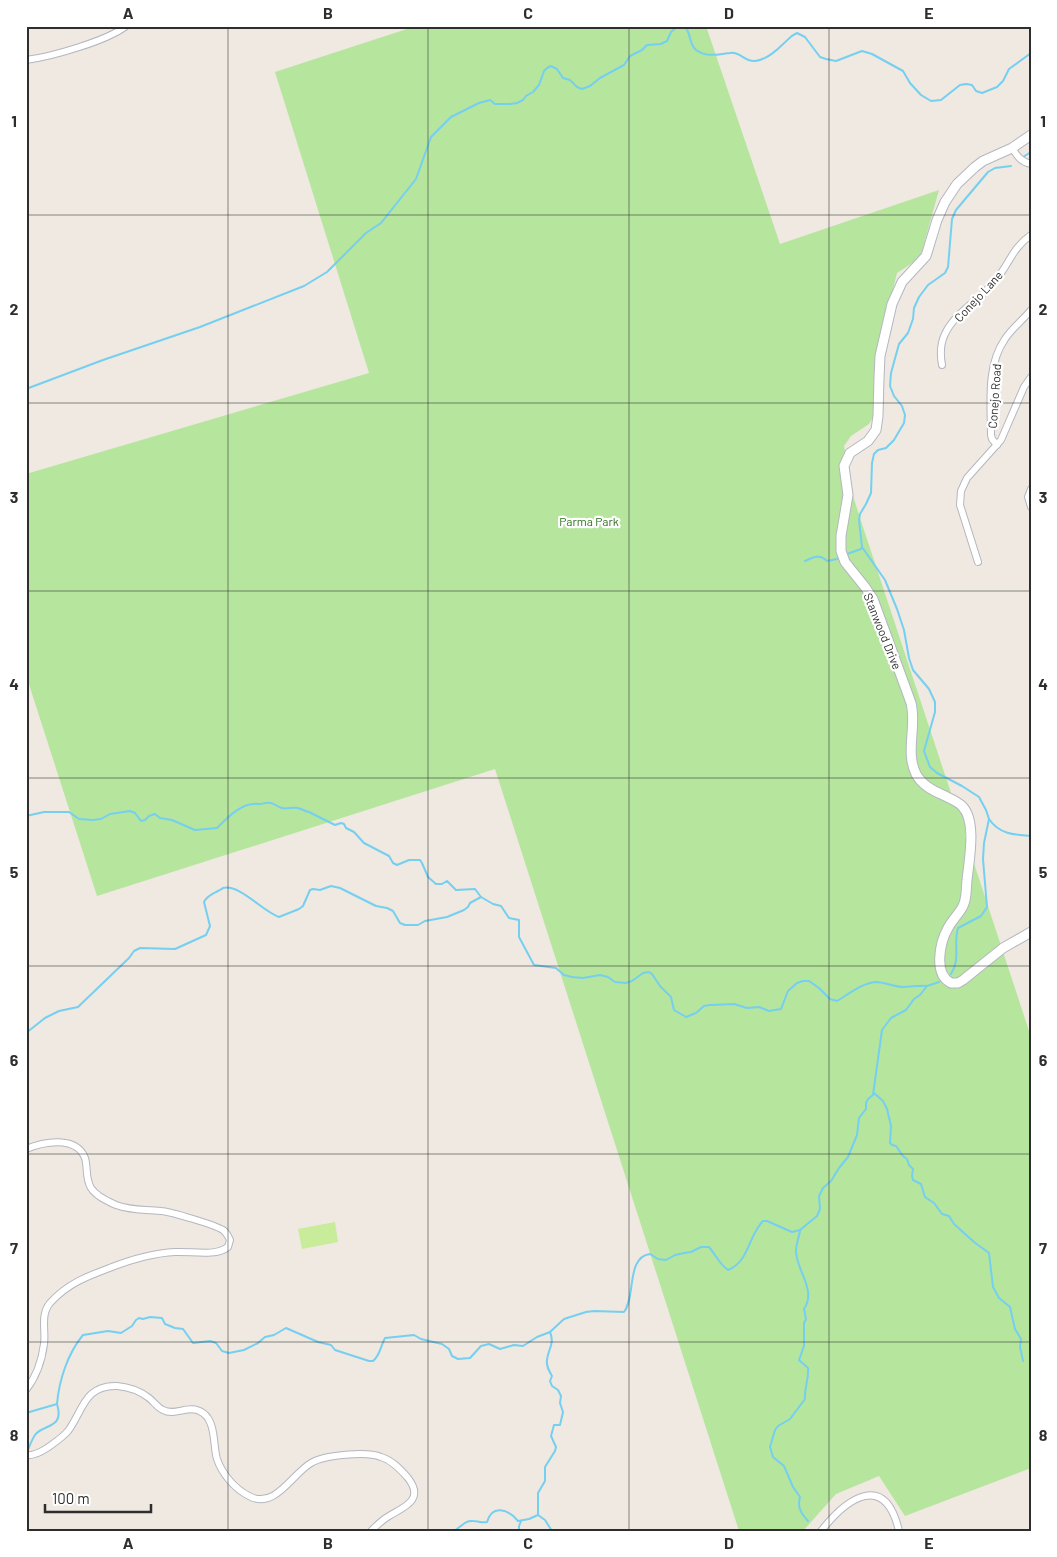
<svg xmlns="http://www.w3.org/2000/svg" width="1057" height="1557" font-family="Barlow,sans-serif">
<style>
.green{fill:#b6e59e}
.pitch{fill:#c9ec9a}
.lines{fill:none;stroke-linecap:round;stroke-linejoin:round}
.stream{stroke:#75cff0;stroke-width:2}
.street-casing{stroke:#b4b7c1;stroke-width:8}
.secondary-casing{stroke:#b4b7c1;stroke-width:11}
.street{stroke:#fff;stroke-width:6}
.secondary{stroke:#fff;stroke-width:9}
.grid{fill:none;stroke:#2e2e2e;stroke-width:1;stroke-opacity:0.55}
.labels{text-anchor:middle;dominant-baseline:central;stroke-width:4.5;stroke-linejoin:round;paint-order:stroke}
.street-label{font-size:12px;fill:#2e2e2e;stroke:#fff}
.park-label{font-size:12px;fill:#2c6e1b;stroke:#fff}
.neatline{fill:none;stroke:#2e2e2e;stroke-width:2}
.grid-label{font-size:16px;text-anchor:middle;font-weight:bold;fill:#2e2e2e}
</style>
<rect width="100%" height="100%" fill="#efe9e1"/>
<path class="green" d="M416,26h290l74,218 159,-54 -19,68 -23,15 -15,61 -6,79 -7,11 -18,12 -7,10 10,53 9,28 92,278 11,5 -1,26 66,201v431l-126,48 -26,-40 -43,18 -33,37h-64l-244,-762 -398,127 -71,-221v-201l343,-101 -94,-301z"/>
<path class="pitch" d="M335,1222l3,20 -36,7 -4,-20z"/>
<g class="lines">
<g class="stream">
<path d="M684,26c8,7 4,17 12,24 12,8 22,4 34,3 10,-2 14,9 25,8 10,-1 21,-10 27,-16 6,-5 8,-9 15,-12l8,4 15,20 6,2 10,2 26,-10 10,3 31,17 7,12 11,12 10,6 10,-1 19,-15 6,-1 6,1 4,6 6,2 15,-6 6,-6 6,-12 22,-16"/>
<path d="M1023,157l8,-5"/>
<path d="M26,389l77,-29 97,-33 104,-41 23,-14 39,-39 15,-10 35,-44 15,-42 20,-20 28,-14 11,-3 5,4h15l7,-1 6,-3 3,-4 7,-4 6,-7 5,-14 3,-3 4,-2 6,3 6,9 7,2 7,7 5,2 8,-3 10,-8 24,-13 6,-9 12,-6 5,-5 14,-1 6,-3 4,-9 7,-6"/>
<path d="M847,554l14,-5 1,-2"/>
<path d="M805,561c9,-4 15,-7 22,0l10,-2"/>
<path d="M26,816l18,-4h25l10,7 14,1 8,-1 9,-5 20,-3 5,2 6,8 4,-1 4,-4 6,-2 5,4 12,2 23,10 22,-2c12,-12 25,-26 42,-24 4,0 8,-2 12,-1 4,1 7,4 11,5 5,1 10,-1 16,0 4,1 6,3 11,4l26,13 6,-2 3,1 2,4 8,4 10,11 25,13 4,7 4,2 12,-5h11l2,3 6,14 8,7h6l5,-3 9,9 19,-1 6,8"/>
<path d="M989,819c10,15 25,16 42,17"/>
<path d="M951,974c10,-15 2,-30 7,-46l23,-12 6,-9 -4,-48 1,-16 5,-24 -3,-9 -7,-13 -17,-11 -25,-13 -7,-6 -6,-16 11,-39v-10l-6,-13 -16,-19 -4,-12 -5,-28 -7,-21 -12,-29 -23,-33 -3,-27 1,-6 6,-10 5,-11 1,-30 2,-9 4,-4 8,-2 8,-8 10,-17 1,-8 -3,-9 -8,-10 -4,-10 1,-13 8,-29 9,-11 5,-14 1,-11 5,-11 9,-12 17,-12 3,-6 4,-48 4,-9 32,-38 7,-4 16,-2"/>
<path d="M26,1033l19,-15 14,-7 19,-4 51,-49 5,-7 6,-3 35,1 31,-14 4,-9 -6,-24c3,-6 7,-7 12,-10 2,-1 6,-3 7,-4 17,-4 40,24 56,29l20,-8 4,-3 7,-16 3,-1 7,1 11,-4 9,2 36,18 11,2 6,3 7,12 5,2h13l7,-4 22,-4 17,-7 4,-3 2,-4 11,-6 12,7 8,2 8,12 10,2v17l15,28 22,3 8,7 8,2 11,1 17,-3 8,2 7,5 11,1 6,-2 11,-8 6,-1 3,2 8,12 11,11 3,13 12,7 10,-4 8,-7 6,-1 24,-1 13,4 12,-1 10,4 12,-2 7,-18 9,-8 6,-2h6l10,7 11,11 7,2c12,-7 25,-18 39,-19 9,0 18,5 27,5 8,0 16,-2 24,-1"/>
<path d="M874,1093l9,8 4,8 4,17 -1,17 2,2 4,1 7,10 4,3 2,6 4,4 -1,7 1,4 8,4 4,13 9,6 8,11 7,2 5,8 20,18 15,11 4,34 6,11 11,9 5,22 6,10 -1,8 3,14"/>
<path d="M800,1231c-1,6 -4,13 -4,20 0,19 21,39 8,58l2,10 -2,4v23l-5,14 9,8c1,12 -4,20 -3,31l-15,20 -12,7 -3,4 -5,17 3,10 11,9 9,21 7,10c-3,11 1,16 8,24"/>
<path d="M26,1413l31,-9c2,-24 11,-51 26,-69l25,-4 13,2 11,-7 4,-6 3,-2 4,1 7,-2 12,1 3,6 10,4 8,1 10,14 17,-2 6,2 6,8 7,2 15,-3 14,-7 7,-6 9,-2 12,-7 32,14 13,3 4,5 34,11h4c7,-5 8,-16 12,-23l29,-3 7,4 21,5 7,5 3,7 6,3 12,-1 11,-12 8,-2 11,5 14,-4 9,1 14,-9 13,-5 14,-13 22,-7 8,-1 30,1c12,-15 2,-55 26,-58l8,5 8,1 9,-5 9,-2 7,-1 10,-5h8c7,8 10,17 19,23 21,-8 20,-34 35,-49h4l25,11 8,-2 17,-14 3,-7 -1,-13 4,-8 8,-7 8,-13 9,-11 9,-22 2,-17 7,-9v-6l2,-4 5,-4 9,-65 9,-12 15,-8 8,-11 6,-4 7,-9 12,-4"/>
<path d="M26,1454c3,-6 5,-13 9,-19 8,-11 30,-6 22,-31"/>
<path d="M538,1515l7,5 7,11"/>
<path d="M454,1531c7,-4 11,-11 19,-10 6,0 8,2 14,1 5,-18 21,-13 31,-1l11,-2 9,-4v-22l7,-12v-14l10,-16 1,-4 -5,-11 3,-11h6l3,-13 -3,-9 1,-7 -3,-6 -6,-4 -2,-5 2,-5c-3,-5 -6,-10 -5,-16 1,-11 8,-16 3,-28"/>
<path d="M519,1531v-5l2,-5"/>
</g>
<g class="street-casing">
<g id="street">
<path d="M26,60c24,-3 81,-19 100,-34"/>
<path d="M1012,148c5,8 9,14 19,16"/>
<path d="M942,365c-2,-11 -2,-21 3,-31 10,-22 35,-34 50,-53 14,-16 17,-33 36,-46"/>
<path d="M997,445l-5,-6 -1,-4c0,-31 -5,-69 14,-96 7,-11 18,-19 26,-29"/>
<path d="M1031,489l-3,8 3,10"/>
<path d="M978,562l-18,-57 1,-14 6,-13 34,-38 23,-53 7,-10"/>
<path d="M26,1149c17,-7 50,-14 59,9 3,10 0,20 6,30 5,8 16,13 25,17 17,6 28,4 45,6 11,1 54,14 62,19 4,3 5,6 7,10l-2,7c-13,10 -37,4 -53,5 -22,1 -42,7 -63,15 -24,9 -44,16 -62,36 -10,12 -4,27 -6,41 -2,16 -8,33 -18,46"/>
<path d="M26,1455c8,1 15,-3 21,-7 7,-5 15,-10 21,-17 15,-20 16,-46 49,-45 12,1 23,5 32,12 5,4 9,10 14,12 13,7 26,-7 40,3 13,9 10,33 14,46 5,15 18,30 32,37 26,14 43,-22 62,-33 13,-8 56,-12 70,-6 11,3 20,13 27,21 17,22 -4,29 -19,38 -7,4 -12,9 -18,15"/>
<path d="M821,1531c26,-33 64,-60 78,0"/>
</g>
</g>
<g class="secondary-casing">
<path id="secondary" d="M1031,135l-19,13 -29,13 -8,6 -18,17 -12,18 -8,18 -11,36 -24,26 -10,22 -12,52 -1,22 -1,38 -2,14 -8,11 -18,12 -6,13 4,29 -7,41v15l4,11 20,25 8,12 38,104c6,23 -6,49 5,71 6,11 16,16 27,21 6,3 14,6 19,11 15,15 7,54 5,74 -1,8 0,18 -4,26 -4,8 -11,14 -15,22 -8,14 -15,46 3,55h7l5,-3 40,-32 28,-16"/>
</g>
<use href="#street" class="street"/>
<use href="#secondary" class="secondary"/>
</g>
<path class="grid" d="M228,26v1505M428,26v1505M629,26v1505M829,26v1505M26,215h1005M26,403h1005M26,591h1005M26,778h1005M26,966h1005M26,1154h1005M26,1342h1005"/>
<g class="labels">
<g class="street-label">
<text transform="translate(978 296) rotate(-47)">Conejo Lane</text>
<text transform="translate(994 396) rotate(-86)">Conejo Road</text>
<text transform="translate(883 631) rotate(68)">Stanwood Drive</text>
</g>
<g class="park-label">
<text x="589" y="521">Parma Park</text>
</g>
</g>
<rect width="1057" height="1557" fill="none" stroke="#ffffff" stroke-width="55"/>
<path d="M45 1504v8h106v-8" fill="none" stroke="#2e2e2e" stroke-width="2.5"/>
<text x="52" y="1504" font-size="15" fill="#2e2e2e" stroke="#ffffff" stroke-width="4" paint-order="stroke">100 m</text>
<rect x="28" y="28" width="1002" height="1502" class="neatline"/>
<g class="grid-label">
<text x="128" y="19">A</text>
<text x="328" y="19">B</text>
<text x="528" y="19">C</text>
<text x="729" y="19">D</text>
<text x="929" y="19">E</text>
<text x="14" y="127">1</text>
<text x="1043" y="127">1</text>
<text x="14" y="315">2</text>
<text x="1043" y="315">2</text>
<text x="14" y="503">3</text>
<text x="1043" y="503">3</text>
<text x="14" y="690">4</text>
<text x="1043" y="690">4</text>
<text x="14" y="878">5</text>
<text x="1043" y="878">5</text>
<text x="14" y="1066">6</text>
<text x="1043" y="1066">6</text>
<text x="14" y="1254">7</text>
<text x="1043" y="1254">7</text>
<text x="14" y="1441">8</text>
<text x="1043" y="1441">8</text>
<text x="128" y="1549">A</text>
<text x="328" y="1549">B</text>
<text x="528" y="1549">C</text>
<text x="729" y="1549">D</text>
<text x="929" y="1549">E</text>
</g>
</svg>
